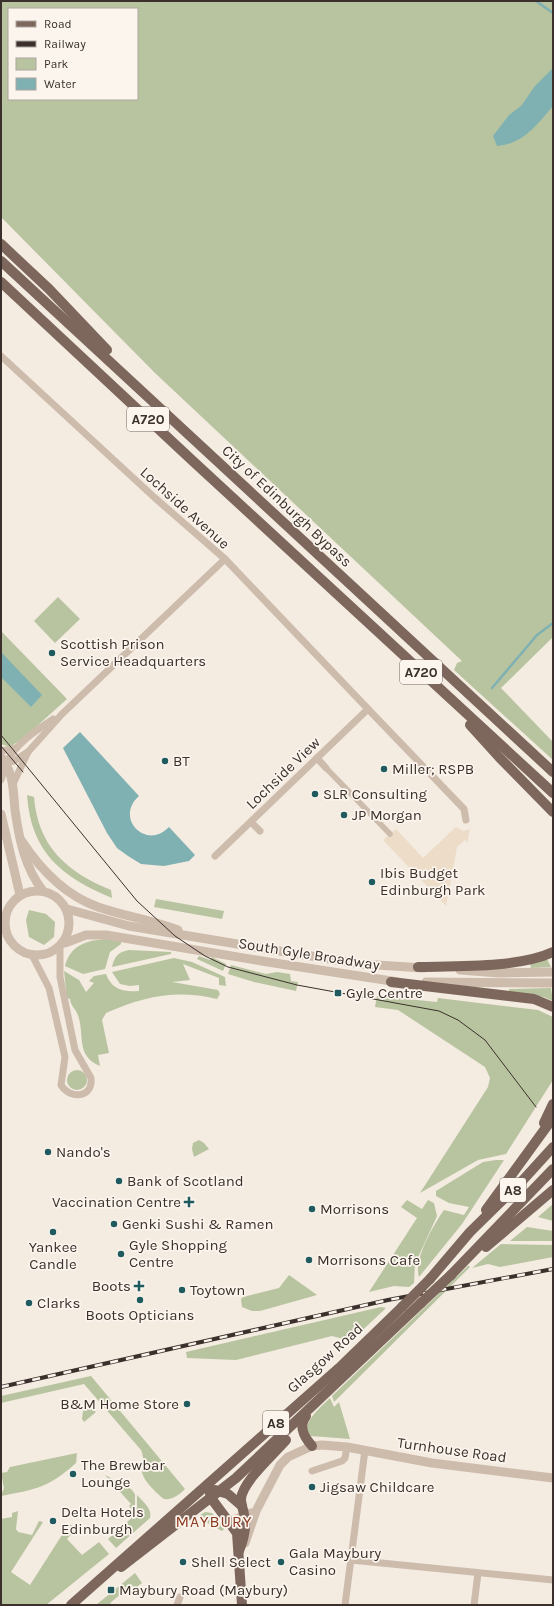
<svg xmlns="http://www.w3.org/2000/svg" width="554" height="1606" font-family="Karla,sans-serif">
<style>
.green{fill:#b8c4a0;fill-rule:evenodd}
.plaza{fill:#ecdcc8}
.water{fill:#7fb0b2}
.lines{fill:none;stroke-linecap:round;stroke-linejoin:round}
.stream{stroke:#7fb0b2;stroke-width:2.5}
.pedestrian{stroke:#cdbbac;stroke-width:5.5}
.minor{stroke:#cdbbac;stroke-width:7}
.tertiary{stroke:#cdbbac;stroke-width:9}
.primary{stroke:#7d675c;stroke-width:10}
.tram{stroke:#3b302b;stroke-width:1}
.rail-casing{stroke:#3b302b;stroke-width:4}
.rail{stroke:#fbf5ee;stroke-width:2.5;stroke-dasharray:8;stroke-linecap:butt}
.primary-bridge{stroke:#7d675c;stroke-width:10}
.poi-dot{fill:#1f5a5e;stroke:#fbf5ee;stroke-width:1.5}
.labels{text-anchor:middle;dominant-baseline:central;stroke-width:3.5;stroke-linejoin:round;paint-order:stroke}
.shield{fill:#fbf5ee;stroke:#756b66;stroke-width:1}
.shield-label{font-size:14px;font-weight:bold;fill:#3b302b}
.street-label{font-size:15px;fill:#3b302b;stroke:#fbf5ee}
.poi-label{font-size:15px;fill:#3b302b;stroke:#fbf5ee;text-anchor:start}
.neighbourhood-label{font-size:16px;letter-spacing:1px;fill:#8c3b22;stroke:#fbf5ee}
</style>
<rect width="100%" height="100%" fill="#f4ebe1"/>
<g class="green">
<path d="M1,1h552v636l-52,51 52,54v18l-99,-90 3,-7 5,-2 -307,-288 -154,-156zM9,9h128v90h-128z"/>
<path d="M58,597l22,22 -25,24 -21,-22z"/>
<path d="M1,631l66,68 -41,37 -16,11 -9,-3z"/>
<path d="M27,795l7,2c4,50 33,75 77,93l1,8c-50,-21 -81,-45 -85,-103z"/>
<path d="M156,899l68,12 -2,8 -68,-12z"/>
<path d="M29,910l17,4 9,8 -1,15 -10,8 -15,-8 -3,-17z"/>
<path d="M106,939l15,2v3l-11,8 -5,17 -22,5 -18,-8c5,-20 21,-26 41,-27z"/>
<path d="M129,950l42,2v2l-59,13c2,-10 6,-15 17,-17z"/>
<path d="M199,956l11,4 2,-3 14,7 -3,7 -26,-12z"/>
<path d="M174,958l18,4 33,15 1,9 -7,-1v-7l-36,-14 7,16 -18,2 46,8 2,4 -3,5c-40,-10 -73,-3 -111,14l-4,7 7,33 -11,2 2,11c-26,-11 -14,-33 -23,-53 -3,-6 -6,-7 -7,-14l-3,-1 -3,-27 15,9 7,12 8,-9 -5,-2 5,-5 12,-2c6,16 18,18 33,17v-6l-9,1 -10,-2 -8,-12z"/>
<path d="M547,959l4,8 -20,1 -1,-5z"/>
<path d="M231,965l35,9 11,-2 13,2 1,7 7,1 -2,9 -42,-9 -26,-8z"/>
<path d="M551,988l2,13 -9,-4 -35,-5v-3z"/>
<path d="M377,996l60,6 1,-4 100,12 15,7v63l-47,74 -28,6 -58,33 68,-106 2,-9 -5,-11 -87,-57 -23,-3z"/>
<circle cx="77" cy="1080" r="10"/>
<path d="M199,1140l5,3 5,6 -15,8 -2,-8 1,-6z"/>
<path d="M496,1160h8l-42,64 -43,53c-6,-17 15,-53 25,-67l20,5 5,-8 -20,-4 -13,-7v-5l47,-29z"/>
<path d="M407,1200l15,9 6,-9 6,3 3,13 -22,48 -1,19 -5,4 -15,-1 -25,6 48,-74 -16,-11z"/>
<path d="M553,1204v17l-15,-4z"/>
<path d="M527,1227l26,4v10h-43z"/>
<path d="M501,1244l52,1v12l-53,10 -12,-3 -16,4z"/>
<path d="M468,1266h2l-1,2 -135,134 -2,-6z"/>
<path d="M289,1275l28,20 -57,16h-8l-10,-4 -1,-8 2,-2 36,-9z"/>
<path d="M381,1307l5,1 -35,33 -19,-5 -96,24 -49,-2 -1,-6z"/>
<path d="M91,1376l94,113c-6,6 -12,11 -21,10 -7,-5 -21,-19 -22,-27 0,-9 3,-13 -1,-22l-57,-66 -83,19v-7z"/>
<path d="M330,1398l4,9 5,-5 11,37 -39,-3c-14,-10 12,-31 19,-38z"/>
<path d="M90,1408l6,4 -12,10 -2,-3 1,-8z"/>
<path d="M77,1453l-1,10c-28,25 -39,26 -75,33l3,-8 -3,-15 6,-1 3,-5z"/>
<path d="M105,1475l26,14 4,5v13l-3,3 -3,-4 2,-2z"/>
<path d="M137,1495c7,8 15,13 13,23l-34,30 -8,-9 27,-24 -2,-4 4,-3z"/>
<path d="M18,1511l-2,18 2,3 14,3 7,-14 4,1 -32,50 19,13 39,-61 8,4 -10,11 15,16 17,-13 10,12 -63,51h-45v-86l11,-2v-4z"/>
<path d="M205,1512l7,1 13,15 -3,3 -25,-14z"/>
<path d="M135,1573l7,10 -4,3 -1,6 -5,-7 -22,18 2,2h-16z"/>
</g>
<path class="plaza" d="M456,827l7,4 7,-2 -3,14 -2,-3 -8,7 -11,59 -63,-66 13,-11 27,29z"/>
<g class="water">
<path d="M553,68v38c-16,19 -30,38 -56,40l-4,-10 16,-21 12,-9 14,-20z"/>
<path d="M1,652l41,43 -11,12 -30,-30z"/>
<path d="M80,732l59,64c-25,22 7,55 30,31l26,28 -6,6 -25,5 -23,-2 -13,-8 -11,-8 -10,-15 -44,-85z"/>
</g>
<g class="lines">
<g class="stream">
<path d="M536,1l17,12"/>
<path d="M492,688l45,-53 16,-12"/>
</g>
<path class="pedestrian" d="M326,768l64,66"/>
<g class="minor">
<path d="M1,356l154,142 70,61 143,150"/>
<path d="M1,751l15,-3"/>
<path d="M317,758l9,10"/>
<path d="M1,764l13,-3 14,-9 34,-38 163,-155"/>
<path d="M1,780c2,-6 3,-13 6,-18 10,-20 29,-31 46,-43"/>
<path d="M13,784l15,-32"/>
<path d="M251,822l9,9"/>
<path d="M215,856l153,-147 96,100 2,11"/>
<path d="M32,955l17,33 4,17 12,52 -4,28c9,15 32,13 30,-7l-16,-28 -15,-73v-29"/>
<path d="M312,1471l30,-10 3,-3 2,-11"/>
<path d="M351,1560l202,20"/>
<path d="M177,1605l3,-8"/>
<path d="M345,1605l20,-155"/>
<path d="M474,1605l4,-32"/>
</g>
<g class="tertiary">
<path d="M1,757c13,16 12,33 14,53 4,29 10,58 28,81"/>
<path d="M1,814l19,81"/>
<path d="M21,840c19,29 43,55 77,67 26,9 53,13 80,23"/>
<circle cx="37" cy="923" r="32"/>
<path d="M67,909l62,17 138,23 94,15 63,4"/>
<path d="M65,943l21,-8h20l162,27 130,20"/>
<path d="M460,970l39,3 54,-1"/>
<path d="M426,982l127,1"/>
<path d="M229,1522l22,-9"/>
<path d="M245,1543l11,-32 24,-46 8,-8 24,-11 10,-1 25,2 85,16 121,15"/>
</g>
<g class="primary">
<path d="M1,244l48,45 58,61"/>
<path d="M1,261l552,511"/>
<path d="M1,282l194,181 358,330"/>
<path d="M470,725l29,32 54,55"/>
<path d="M418,967c38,-1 101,1 135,-15"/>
<path d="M391,982l143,17 19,8"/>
<path d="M544,1123l9,-19"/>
<path d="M486,1210l67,-92"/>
<path d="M486,1247l67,-57"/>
<path d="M451,1275l102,-106"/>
<path d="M430,1279l40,-47 53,-52 30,-33"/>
<path d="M306,1416c-8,11 -2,21 6,30"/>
<path d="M215,1490l13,4 14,12"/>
<path d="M210,1493l1,5 26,35 5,72"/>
<path d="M239,1551c5,-12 8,-24 5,-37 -1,-5 -3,-10 -3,-15 1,-17 33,-45 45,-59"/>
<path d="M121,1567l115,-89 185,-175"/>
<path d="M71,1605l268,-237 63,-61"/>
</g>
<g class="tram">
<path d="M1,735l136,166 38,35 30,20 23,11 69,18 142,26 19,9 27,20 51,67"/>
<path d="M1,746l22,26"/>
</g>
<g class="rail-casing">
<path id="rail" d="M1,1387l387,-87 165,-31"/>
</g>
<use href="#rail" class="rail"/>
<g class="primary-bridge">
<path d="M421,1303l30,-28"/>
<path d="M402,1307l28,-28"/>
</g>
</g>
<g class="poi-dot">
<circle cx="52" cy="653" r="4"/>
<circle cx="165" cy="761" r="4"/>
<circle cx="384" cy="769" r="4"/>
<circle cx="315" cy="794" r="4"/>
<circle cx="344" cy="815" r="4"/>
<circle cx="372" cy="882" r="4"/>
<rect x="334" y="989" width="8" height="8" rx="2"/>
<circle cx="48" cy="1152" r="4"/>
<circle cx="119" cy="1181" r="4"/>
<path d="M187 1196h4v4h4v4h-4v4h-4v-4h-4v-4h4z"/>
<circle cx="312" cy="1209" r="4"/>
<circle cx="114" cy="1224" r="4"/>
<circle cx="53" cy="1232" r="4"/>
<circle cx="121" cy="1254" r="4"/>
<circle cx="309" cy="1260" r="4"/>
<path d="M137 1280h4v4h4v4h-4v4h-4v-4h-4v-4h4z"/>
<circle cx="182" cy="1290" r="4"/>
<circle cx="140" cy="1300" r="4"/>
<circle cx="29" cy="1303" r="4"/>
<circle cx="187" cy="1404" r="4"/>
<circle cx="73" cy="1474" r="4"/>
<circle cx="312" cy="1487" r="4"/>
<circle cx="53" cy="1521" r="4"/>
<circle cx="183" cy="1562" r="4"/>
<circle cx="281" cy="1562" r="4"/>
<rect x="107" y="1586" width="8" height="8" rx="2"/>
</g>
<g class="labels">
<g class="shield">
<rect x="127" y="407" width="42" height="24" rx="3"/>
<rect x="400" y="660" width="42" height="24" rx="3"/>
<rect x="500" y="1178" width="26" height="24" rx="3"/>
<rect x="263" y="1411" width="26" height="24" rx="3"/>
</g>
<g class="shield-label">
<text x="148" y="419">A720</text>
<text x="421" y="672">A720</text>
<text x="513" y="1190">A8</text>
<text x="276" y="1423">A8</text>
</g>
<g class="street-label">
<text transform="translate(287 506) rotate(43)">City of Edinburgh Bypass</text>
<text transform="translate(185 508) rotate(42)">Lochside Avenue</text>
<text transform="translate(283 773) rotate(-44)">Lochside View</text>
<text transform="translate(309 954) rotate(9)">South Gyle Broadway</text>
<text transform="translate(325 1358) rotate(-42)">Glasgow Road</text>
<text transform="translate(452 1450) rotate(8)">Turnhouse Road</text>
</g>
<g class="poi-label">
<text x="60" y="644">Scottish Prison<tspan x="60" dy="17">Service Headquarters</tspan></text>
<text x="173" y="761">BT</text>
<text x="392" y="769">Miller; RSPB</text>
<text x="323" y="794">SLR Consulting</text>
<text x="352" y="815">JP Morgan</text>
<text x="380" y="873">Ibis Budget<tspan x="380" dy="17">Edinburgh Park</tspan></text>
<text x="346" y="993">Gyle Centre</text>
<text x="56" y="1152">Nando's</text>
<text x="127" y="1181">Bank of Scotland</text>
<text x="181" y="1202" text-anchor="end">Vaccination Centre</text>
<text x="320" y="1209">Morrisons</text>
<text x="122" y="1224">Genki Sushi &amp; Ramen</text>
<text x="129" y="1245">Gyle Shopping<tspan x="129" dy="17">Centre</tspan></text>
<text x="53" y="1247" text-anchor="middle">Yankee<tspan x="53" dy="17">Candle</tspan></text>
<text x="317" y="1260">Morrisons Cafe</text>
<text x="131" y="1286" text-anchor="end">Boots</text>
<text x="190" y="1290">Toytown</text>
<text x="37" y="1303">Clarks</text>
<text x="140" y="1315" text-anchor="middle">Boots Opticians</text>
<text x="179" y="1404" text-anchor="end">B&amp;M Home Store</text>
<text x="81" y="1465">The Brewbar<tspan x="81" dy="17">Lounge</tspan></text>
<text x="320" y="1487">Jigsaw Childcare</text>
<text x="61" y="1512">Delta Hotels<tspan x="61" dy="17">Edinburgh</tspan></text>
<text x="289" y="1553">Gala Maybury<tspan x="289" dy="17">Casino</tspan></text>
<text x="191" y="1562">Shell Select</text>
<text x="119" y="1590">Maybury Road (Maybury)</text>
</g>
<g class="neighbourhood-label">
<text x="214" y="1521">MAYBURY</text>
</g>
</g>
<rect width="554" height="1606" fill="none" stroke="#3b302b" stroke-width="4"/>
<rect x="8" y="8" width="130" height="92" fill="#fbf5ee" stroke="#aea6a0"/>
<rect x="16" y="21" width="20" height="6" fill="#7d675c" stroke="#aea6a0"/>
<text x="44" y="28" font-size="12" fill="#3b302b">Road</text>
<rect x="16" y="41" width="20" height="6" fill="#3b302b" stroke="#aea6a0"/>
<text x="44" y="48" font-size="12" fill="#3b302b">Railway</text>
<rect x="16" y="58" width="20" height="12" fill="#b8c4a0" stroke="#aea6a0"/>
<text x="44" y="68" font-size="12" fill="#3b302b">Park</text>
<rect x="16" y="78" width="20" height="12" fill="#7fb0b2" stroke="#aea6a0"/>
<text x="44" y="88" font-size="12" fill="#3b302b">Water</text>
</svg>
